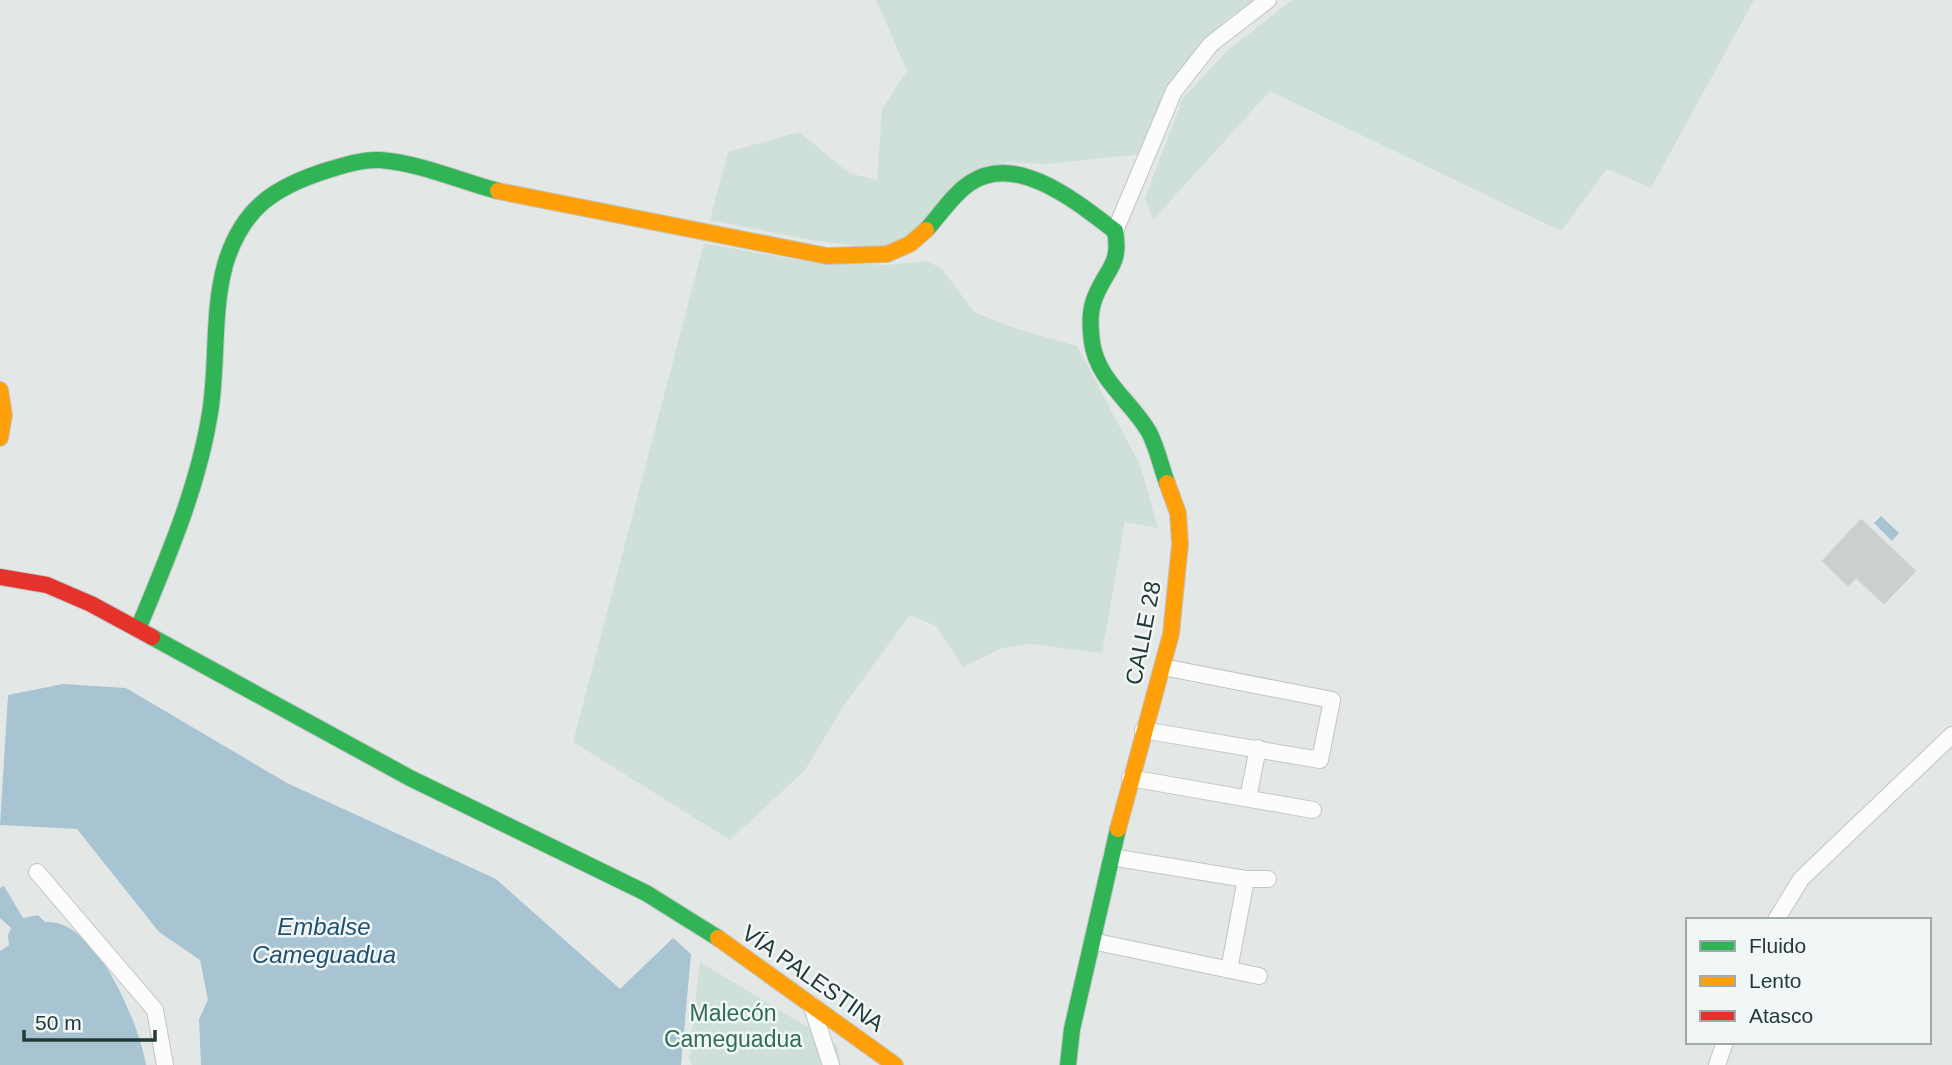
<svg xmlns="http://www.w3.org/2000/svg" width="1952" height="1065" font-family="Helvetica,sans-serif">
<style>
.green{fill:#cee0d8}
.water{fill:#a8c4d3}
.building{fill:#cbcfce;stroke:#ccd1d0;stroke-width:2}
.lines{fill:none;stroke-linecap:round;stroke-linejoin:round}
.street-casing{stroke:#c0c5c4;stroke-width:18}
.fast-casing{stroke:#c0c6c5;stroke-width:18}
.slow-casing{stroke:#c0c6c5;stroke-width:18}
.jam-casing{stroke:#c0c6c5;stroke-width:18}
.street{stroke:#fbfcfb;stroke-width:16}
.fast{stroke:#30b455;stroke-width:16}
.slow{stroke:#ff9f0a;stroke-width:16}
.jam{stroke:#e5322d;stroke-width:16}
.labels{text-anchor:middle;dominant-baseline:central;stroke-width:5;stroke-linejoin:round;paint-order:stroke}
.street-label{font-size:23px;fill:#233a39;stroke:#f1f7f6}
.park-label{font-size:23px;fill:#316d56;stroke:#f1f7f6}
.water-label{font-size:24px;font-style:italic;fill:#225170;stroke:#f1f7f6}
</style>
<rect width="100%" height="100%" fill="#e3e8e7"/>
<g class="green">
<path d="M876,0h379l-29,20 -27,27 -58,107 -94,10 -40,-2 -33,9 -67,65 -29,12 -61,-7 -107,-21 18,-68 71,-20 50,41 28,7 5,-71 25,-38z"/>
<path d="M1292,0h462l-103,188 -44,-19 -46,62 -291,-140 -117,129 -8,-22 38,-100 44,-47z"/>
<path d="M704,243l93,17 89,5 41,-4 15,8 32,43 37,15 66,19 63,119 18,63 -33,-6 -23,131 -72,-9 -28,4 -39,19 -27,-41 -26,-11 -66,90 -39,65 -75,70 -157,-98z"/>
<path d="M700,962l137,83 4,20h-149l-3,-6z"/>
</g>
<g class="water">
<path d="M1881,516l18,17 -7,8 -18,-18z"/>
<path d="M63,684l63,4 161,95 209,96 124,110 53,-51 18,16 -10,111h-480l-2,-46 9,-19 -8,-40 -41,-28 -82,-103 -77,-4 8,-130z"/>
<path d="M4,886l19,32 15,-3 7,7c51,-4 94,101 101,143h-146v-114l9,-6 -1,-10 3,-7 -11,-10v-30z"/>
</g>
<path class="building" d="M1861,520l54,51 -31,32 -28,-26 -8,8 -25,-24z"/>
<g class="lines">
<g class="street-casing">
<g id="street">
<path d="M1115,231l59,-140 37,-47 57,-44"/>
<path d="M1143,730l177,30 12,-60 -169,-33"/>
<path d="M1130,778l183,32"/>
<path d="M1248,798l10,-50"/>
<path d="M1111,857l135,22h22"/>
<path d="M37,872l118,138 10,55"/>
<path d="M1776,920l25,-41 151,-144"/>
<path d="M1092,941l167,35"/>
<path d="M1229,970l17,-91"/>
<path d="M811,1004l20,61"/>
<path d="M1717,1065l8,-23"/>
</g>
</g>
<g class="fast-casing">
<g id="fast">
<path d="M926,230c15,-16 26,-35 44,-47 47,-32 109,21 145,48 6,33 -7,36 -19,64 -7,15 -6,31 -4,47 5,38 40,60 57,90 8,15 12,35 18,51"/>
<path d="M138,629c29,-70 60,-141 72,-216 8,-49 2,-100 15,-148 17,-57 49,-78 103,-95 17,-5 35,-11 52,-10 40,3 80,21 118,31"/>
<path d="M152,637l258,141 236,115 72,45"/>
<path d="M1068,1065l4,-36 46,-200"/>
</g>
</g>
<g class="slow-casing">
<g id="slow">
<path d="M498,191l329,65 60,-2 23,-10 16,-14"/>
<path d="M0,390l4,25 -4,23"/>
<path d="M1118,829l53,-195 9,-90 -2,-31 -11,-30"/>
<path d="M718,938l177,127"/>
</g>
</g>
<g class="jam-casing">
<path id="jam" d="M0,577l47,8 44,19 61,33"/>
</g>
<use href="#street" class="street"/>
<use href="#fast" class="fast"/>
<use href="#slow" class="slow"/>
<use href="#jam" class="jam"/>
</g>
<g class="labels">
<g class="street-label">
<text transform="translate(1143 633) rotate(-79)">CALLE 28</text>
<text transform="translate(813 978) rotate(35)">VÍA PALESTINA</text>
</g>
<g class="park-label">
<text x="733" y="1013">Malecón<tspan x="733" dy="26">Cameguadua</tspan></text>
</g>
<g class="water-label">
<text x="324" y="926">Embalse<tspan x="324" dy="28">Cameguadua</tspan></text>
</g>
</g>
<rect x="1686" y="918" width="245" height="126" fill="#f1f7f6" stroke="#9fabaa" stroke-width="2"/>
<rect x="1700" y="941" width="35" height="10" fill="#30b455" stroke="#9fabaa" stroke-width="2"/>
<text x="1749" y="953" font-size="21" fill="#233a39">Fluido</text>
<rect x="1700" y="976" width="35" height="10" fill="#ff9f0a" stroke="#9fabaa" stroke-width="2"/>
<text x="1749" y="988" font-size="21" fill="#233a39">Lento</text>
<rect x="1700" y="1011" width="35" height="10" fill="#e5322d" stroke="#9fabaa" stroke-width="2"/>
<text x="1749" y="1023" font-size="21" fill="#233a39">Atasco</text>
<path d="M24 1030v10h131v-10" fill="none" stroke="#233a39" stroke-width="3.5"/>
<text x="35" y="1030" font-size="21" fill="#233a39" stroke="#f1f7f6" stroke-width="5" paint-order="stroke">50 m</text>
</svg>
